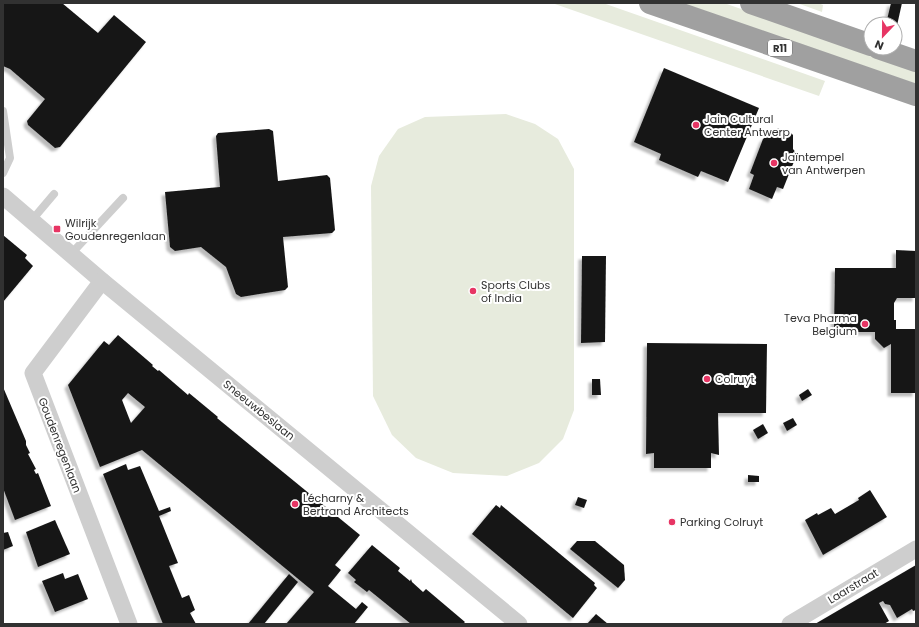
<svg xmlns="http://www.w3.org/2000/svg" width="919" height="627" font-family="Poppins,sans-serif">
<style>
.green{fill:#e7ebdd}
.building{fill:#181818;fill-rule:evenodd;filter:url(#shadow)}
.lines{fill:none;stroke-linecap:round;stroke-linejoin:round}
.service{stroke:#cecece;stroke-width:8}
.minor{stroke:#cecece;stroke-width:17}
.trunk{stroke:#a0a0a0;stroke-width:22}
.poi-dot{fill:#e73564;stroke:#fff;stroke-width:1.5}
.labels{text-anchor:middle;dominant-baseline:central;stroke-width:4;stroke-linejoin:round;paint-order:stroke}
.shield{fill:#fff;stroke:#6f6f6f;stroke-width:1}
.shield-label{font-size:10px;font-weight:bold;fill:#313131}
.poi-label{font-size:11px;fill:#313131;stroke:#fff;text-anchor:start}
.street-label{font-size:11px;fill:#313131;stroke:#fff}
</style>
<defs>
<filter id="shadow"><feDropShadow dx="-3.5" dy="3.5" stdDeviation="1" flood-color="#0004"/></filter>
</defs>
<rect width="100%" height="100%" fill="#fff"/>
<g class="green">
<path d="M552,3h51l222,78 -6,15z"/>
<path d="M682,3h42l192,67v14z"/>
<path d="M797,3h21l5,2 -1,7z"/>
<path d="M506,114l29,10 23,15 16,30v241l-11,29 -24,24 -32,13 -54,-3 -37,-15 -24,-23 -19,-39 -2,-210 8,-30 19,-27 27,-12z"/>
</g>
<g class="building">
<path d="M3,3h59l36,30 16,-18 32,27 -86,105 -5,1 -27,-23 -1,-4 18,-22 -35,-30 -7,-3z"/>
<path d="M891,3h11l-6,27 -1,-6h-9z"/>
<path d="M664,68l95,40 -31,74 -27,-11 -3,6 -39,-17 2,-6 -27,-12z"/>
<path d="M778,128l11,3 4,4v14l4,5 -14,35 -6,-2 -5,12 -23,-10 5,-14 -4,-2 13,-34 5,-4 5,1z"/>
<path d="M269,129l4,2 5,50 49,-6 3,3 5,52 -3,3 -49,4 5,50 -3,3 -44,7 -5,-3 -10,-27 -25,-20 -26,4 -5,-4 -5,-55 55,-5 -4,-51 2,-3z"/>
<path d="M3,235l24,20 -2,3 8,8 -30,36z"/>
<path d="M896,250l20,1v47h-19l-3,5v17h2v9h20v64h-25v-49l-7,4 -9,-9v-7h-41l1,-64h61z"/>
<path d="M582,256h24l-1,86 -24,1z"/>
<path d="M118,335l35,30 -1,1 6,5 1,-1 29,25 1,-2 29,24 -1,1 143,117 -25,30 6,5 -13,16 28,23 6,-7 6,5 -14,17h-68l28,-32 -172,-142 -42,17 -32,-82 36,-44 5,4zM128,393l17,14 -14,16 -9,-23z"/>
<path d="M647,343l120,1 -1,69h-48l1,42 -8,-2v15h-57v-15l-8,1z"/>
<path d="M592,379h8l1,16h-9z"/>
<path d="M3,387l23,54v4l4,8 -2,1 8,15 -2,1 2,4 2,-1 13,33 -36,14 -12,-32z"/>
<path d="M808,389l4,6 -10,6 -3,-6z"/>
<path d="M793,418l4,7 -10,6 -4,-8z"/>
<path d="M763,424l5,9 -10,6 -5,-9z"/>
<path d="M126,464l2,6 12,-4 19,45 11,-4 1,4 -12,5 19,47 -9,3 13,32 7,-3 6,15 -5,3 6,11h-33l-60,-150z"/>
<path d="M748,475l11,1v6h-11z"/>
<path d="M870,490l17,27 -64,38 -18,-35 12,-7 1,2 13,-7 4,6 24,-14 -1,-2z"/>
<path d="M578,497l9,3 -3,8 -9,-3z"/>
<path d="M496,505l4,3 1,-3 94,78 -1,2 3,3 -24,30 -101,-84z"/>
<path d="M55,520l15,34 -32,13 -12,-35z"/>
<path d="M8,532l5,14 -10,4v-17z"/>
<path d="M577,541h18l29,24 1,15 -7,8 -48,-39z"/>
<path d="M372,545l28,23 -2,3 12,10 1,-2 1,3 11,10 3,-3 39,33 -2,2h-52l-42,-34 -2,2 -13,-10 2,-2 -8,-7z"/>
<path d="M916,565v45l-3,1 -1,-2 -15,9 -7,-13 -5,-1 -2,-3 -4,2 10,18 -5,3h-69z"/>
<path d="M63,573l2,6 13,-5 10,25 -33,13 -13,-31z"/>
<path d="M289,574l9,8 -34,42h-16z"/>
<path d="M596,614l12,10h-21z"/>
</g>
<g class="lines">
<g class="service">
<path d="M3,111l7,47 -7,15"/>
<path d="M32,220l22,-26"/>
<path d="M71,254l52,-56"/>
</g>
<g class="minor">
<path d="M3,196l99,85 417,343"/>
<path d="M102,281l-69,92 96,251"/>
<path d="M790,624l126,-75"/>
</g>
<g class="trunk">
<path d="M650,3l266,92"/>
<path d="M751,3l120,42"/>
<path d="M878,48l38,13"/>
</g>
</g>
<g class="poi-dot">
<circle cx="696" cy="125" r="4"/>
<circle cx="774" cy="163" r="4"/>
<rect x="53" y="225" width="8" height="8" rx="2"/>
<circle cx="473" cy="291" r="4"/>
<circle cx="865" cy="324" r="4"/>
<circle cx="707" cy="379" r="4"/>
<circle cx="295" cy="504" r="4"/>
<circle cx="672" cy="522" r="4"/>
</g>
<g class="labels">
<rect class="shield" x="768" y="40" width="24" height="16" rx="3"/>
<g class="shield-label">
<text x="780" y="48">R11</text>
</g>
<g class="poi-label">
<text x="704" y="119">Jain Cultural<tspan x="704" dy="13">Center Antwerp</tspan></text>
<text x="782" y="157">Jaïntempel<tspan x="782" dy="13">van Antwerpen</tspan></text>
<text x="65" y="223">Wilrijk<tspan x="65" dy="13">Goudenregenlaan</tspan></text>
<text x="481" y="285">Sports Clubs<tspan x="481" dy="13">of India</tspan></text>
<text x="857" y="318" text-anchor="end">Teva Pharma<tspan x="857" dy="13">Belgium</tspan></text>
<text x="715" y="379">Colruyt</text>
<text x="303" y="498">Lécharny &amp;<tspan x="303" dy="13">Bertrand Architects</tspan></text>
<text x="680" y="522">Parking Colruyt</text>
</g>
<g class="street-label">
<text transform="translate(259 410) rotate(39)">Sneeuwbeslaan</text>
<text transform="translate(60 445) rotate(69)">Goudenregenlaan</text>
<text transform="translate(853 586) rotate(-31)">Laarstraat</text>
</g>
</g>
<rect width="919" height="627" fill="none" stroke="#313131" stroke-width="8"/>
<g transform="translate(883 36) rotate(202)"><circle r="19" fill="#ffffff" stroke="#adadad"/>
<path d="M0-3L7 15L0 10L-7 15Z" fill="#e73564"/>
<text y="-6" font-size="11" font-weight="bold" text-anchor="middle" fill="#313131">N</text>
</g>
</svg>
